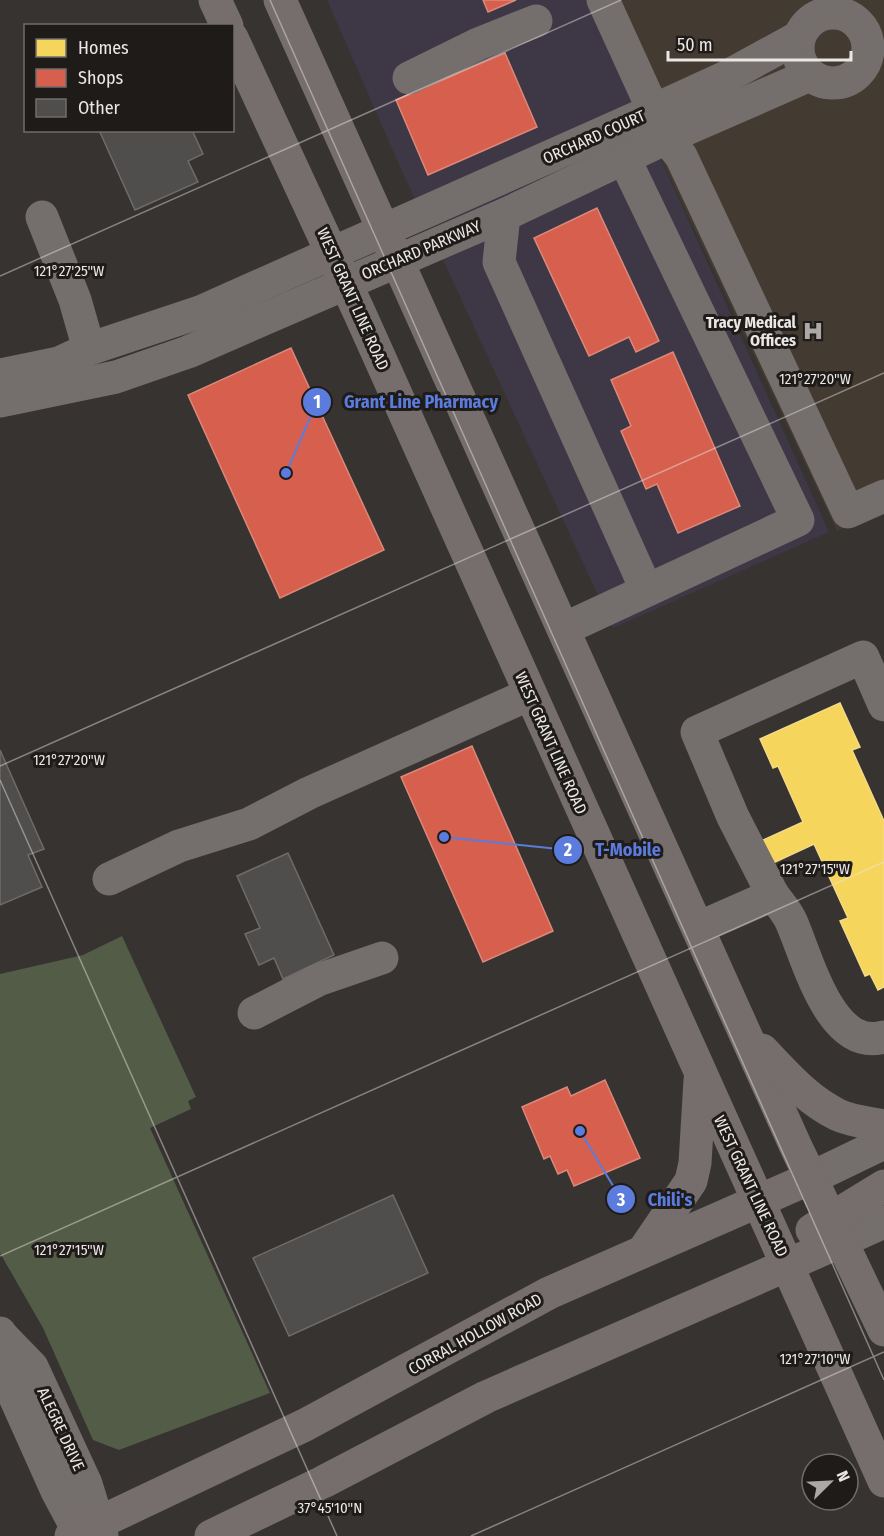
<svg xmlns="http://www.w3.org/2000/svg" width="884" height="1536" font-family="'Fira Sans Condensed',sans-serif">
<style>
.commercial{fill:#3e3746}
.built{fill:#433a31}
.green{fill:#535c46}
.homes{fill:#f6d55c;stroke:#f3da85;stroke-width:1.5}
.shops{fill:#d6604d;stroke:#dc887a;stroke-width:1.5}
.building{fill:#504e4c;stroke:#6e6b69;stroke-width:1.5}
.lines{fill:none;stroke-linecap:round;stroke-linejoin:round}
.minor{stroke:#746e6c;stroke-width:33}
.major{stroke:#756e6c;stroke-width:33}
.ticks{fill:none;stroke:#ebe7e4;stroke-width:1.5;stroke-opacity:0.45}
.labels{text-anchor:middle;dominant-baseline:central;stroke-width:6;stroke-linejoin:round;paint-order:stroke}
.street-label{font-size:16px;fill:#ebe7e4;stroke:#1e1b19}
.poi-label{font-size:16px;font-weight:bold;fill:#ebe7e4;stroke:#1e1b19;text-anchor:end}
.ticks-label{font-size:15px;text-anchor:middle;fill:#ebe7e4;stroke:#1e1b19;stroke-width:6;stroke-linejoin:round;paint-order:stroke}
.leader{fill:none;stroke:#5b7cdc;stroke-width:2}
.callout-dot{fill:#5b7cdc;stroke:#1e1b19;stroke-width:2}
.mark-label{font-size:18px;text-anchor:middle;font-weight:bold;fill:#fff}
.callout-label{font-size:18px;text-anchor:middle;font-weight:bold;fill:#5b7cdc;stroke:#1e1b19;stroke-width:6;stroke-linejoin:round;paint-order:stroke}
</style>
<rect width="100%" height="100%" fill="#363331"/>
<path class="commercial" d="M327,0h290l41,153 171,379 -216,96 -212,-459z"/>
<path class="built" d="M617,0h267v511l-47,20 -179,-379z"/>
<path class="green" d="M122,936l74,161 -8,4 3,8 -41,19 120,265 -151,57 -26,-10 -50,-112 -43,-75v-279l83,-19z"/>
<path class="homes" d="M840,703l20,44 -8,3 32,71v166l-6,3 -8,-16 -5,2 -25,-55 8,-3 -34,-74 -43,20 -10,-23 42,-19 -25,-56 -5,2 -13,-29z"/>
<g class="shops">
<path d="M483,0h33l-28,12z"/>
<path d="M505,53l32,74 -109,48 -32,-75z"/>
<path d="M597,208l62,133 -23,11 -7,-15 -40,19 -55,-118z"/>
<path d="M291,348l93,202 -104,48 -92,-203z"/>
<path d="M673,352l67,154 -62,27 -21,-49 -11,5 -25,-58 10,-5 -20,-46z"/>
<path d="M472,746l81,185 -70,31 -82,-185z"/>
<path d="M605,1080l35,78 -66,28 -7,-16 -9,4 -8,-18 -6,3 -22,-52 45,-20 4,9z"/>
</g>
<g class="building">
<path d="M99,130h93l11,24 -15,7 10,21 -63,28z"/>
<path d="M0,750l44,99 -16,6 14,32 -42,18z"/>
<path d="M288,853l46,102 -51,24 -9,-21 -15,7 -14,-31 15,-6 -23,-52z"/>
<path d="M393,1195l35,78 -139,63 -36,-78z"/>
</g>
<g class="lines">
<g class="minor">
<path d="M603,0l63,138 15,18 167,356 36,-16"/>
<circle cx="833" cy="48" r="35"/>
<path d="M409,78l69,-34 58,-23"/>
<path d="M504,215l-5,47 147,327"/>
<path d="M42,217l33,83 14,49"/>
<path d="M0,375l59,-12 30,-14 111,-37 454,-202 70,-32 75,-41"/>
<path d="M0,401l116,-24 72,-25 316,-137 162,-77 144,-63"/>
<path d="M564,629l234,-109 -174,-362"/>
<path d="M109,879l70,-33 70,-22 60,-31 221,-99"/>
<path d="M773,895l-40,-78 -36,-85 166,-75 21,48"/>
<path d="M698,928l75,-33c6,8 14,17 18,26 17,38 39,131 93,116"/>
<path d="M254,1013l64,-33 64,-22"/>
<path d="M811,1178l73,-35"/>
<path d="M842,1241l42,-19"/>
<path d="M0,1333l6,44 51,114 24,45"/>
<path d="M0,1334l32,33 54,117 16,52"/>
</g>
<g class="major">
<path d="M215,0l12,26"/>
<path d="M280,0l516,1147 88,183"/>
<path d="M232,38l128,276 524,1167"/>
<path d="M762,1050c23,24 45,50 76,65 13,6 31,8 46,11"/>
<path d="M812,1230l72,-44"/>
<path d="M644,1250l47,-69 4,-18 5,-83"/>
<path d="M71,1536l234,-111 244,-132 262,-115"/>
<path d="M211,1536l112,-54 163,-85 356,-156"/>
</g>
</g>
<path class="ticks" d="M270,0l614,1380M0,276l621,-276M0,766l884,-393M0,780l337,756M0,1256l884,-394M471,1536l413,-184"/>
<defs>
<g id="hospital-bare" transform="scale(1.62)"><path d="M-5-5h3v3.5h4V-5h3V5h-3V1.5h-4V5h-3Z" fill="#aca8a5" stroke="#1e1b19" stroke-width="2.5" paint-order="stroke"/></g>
</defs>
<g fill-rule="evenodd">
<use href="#hospital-bare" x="813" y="331"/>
</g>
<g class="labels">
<g class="street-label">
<text transform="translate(594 137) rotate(-24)">ORCHARD COURT</text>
<text transform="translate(421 250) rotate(-23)">ORCHARD PARKWAY</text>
<text transform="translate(353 299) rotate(66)">WEST GRANT LINE ROAD</text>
<text transform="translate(551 743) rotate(66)">WEST GRANT LINE ROAD</text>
<text transform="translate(751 1186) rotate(65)">WEST GRANT LINE ROAD</text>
<text transform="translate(475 1334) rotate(-29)">CORRAL HOLLOW ROAD</text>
<text transform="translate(61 1429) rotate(65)">ALEGRE DRIVE</text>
</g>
<g class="poi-label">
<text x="796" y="322">Tracy Medical<tspan x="796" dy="18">Offices</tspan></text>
</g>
</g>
<g class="ticks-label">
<text x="69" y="276">121°27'25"W</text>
<text x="815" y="384">121°27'20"W</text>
<text x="69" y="765">121°27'20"W</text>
<text x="815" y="874">121°27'15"W</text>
<text x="69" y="1255">121°27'15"W</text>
<text x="815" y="1364">121°27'10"W</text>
<text x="330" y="1513">37°45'10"N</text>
</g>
<path class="leader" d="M286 473L317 402M444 837L568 850M580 1131L621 1199"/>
<g class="callout-dot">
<circle cx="286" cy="473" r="6"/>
<circle cx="444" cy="837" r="6"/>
<circle cx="580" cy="1131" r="6"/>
<circle cx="317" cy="402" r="15"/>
<circle cx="568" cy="850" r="15"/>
<circle cx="621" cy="1199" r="15"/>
</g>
<g class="mark-label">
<text x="317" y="408">1</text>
<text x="568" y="856">2</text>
<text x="621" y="1206">3</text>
</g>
<g class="callout-label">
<text x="421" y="408">Grant Line Pharmacy</text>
<text x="628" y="856">T-Mobile</text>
<text x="670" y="1206">Chili's</text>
</g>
<rect x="24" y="24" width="210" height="108" fill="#1e1b19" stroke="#706d6a" stroke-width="1.5"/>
<rect x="36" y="39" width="30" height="18" fill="#f6d55c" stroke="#706d6a" stroke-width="1.5"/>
<text x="78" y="54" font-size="18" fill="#ebe7e4">Homes</text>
<rect x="36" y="69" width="30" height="18" fill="#d6604d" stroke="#706d6a" stroke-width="1.5"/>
<text x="78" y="84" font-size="18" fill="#ebe7e4">Shops</text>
<rect x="36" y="99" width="30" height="18" fill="#504e4c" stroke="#706d6a" stroke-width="1.5"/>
<text x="78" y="114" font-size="18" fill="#ebe7e4">Other</text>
<g transform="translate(830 1482) rotate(66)"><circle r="28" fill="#1e1b19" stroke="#706d6a" stroke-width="1.5"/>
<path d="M0-4.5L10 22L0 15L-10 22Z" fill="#aca8a5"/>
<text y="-9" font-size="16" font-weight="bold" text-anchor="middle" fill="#ebe7e4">N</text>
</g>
<path d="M668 51v9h183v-9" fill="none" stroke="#ebe7e4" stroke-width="3"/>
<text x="677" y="51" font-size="18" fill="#ebe7e4" stroke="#1e1b19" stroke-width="4.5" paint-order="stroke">50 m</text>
</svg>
